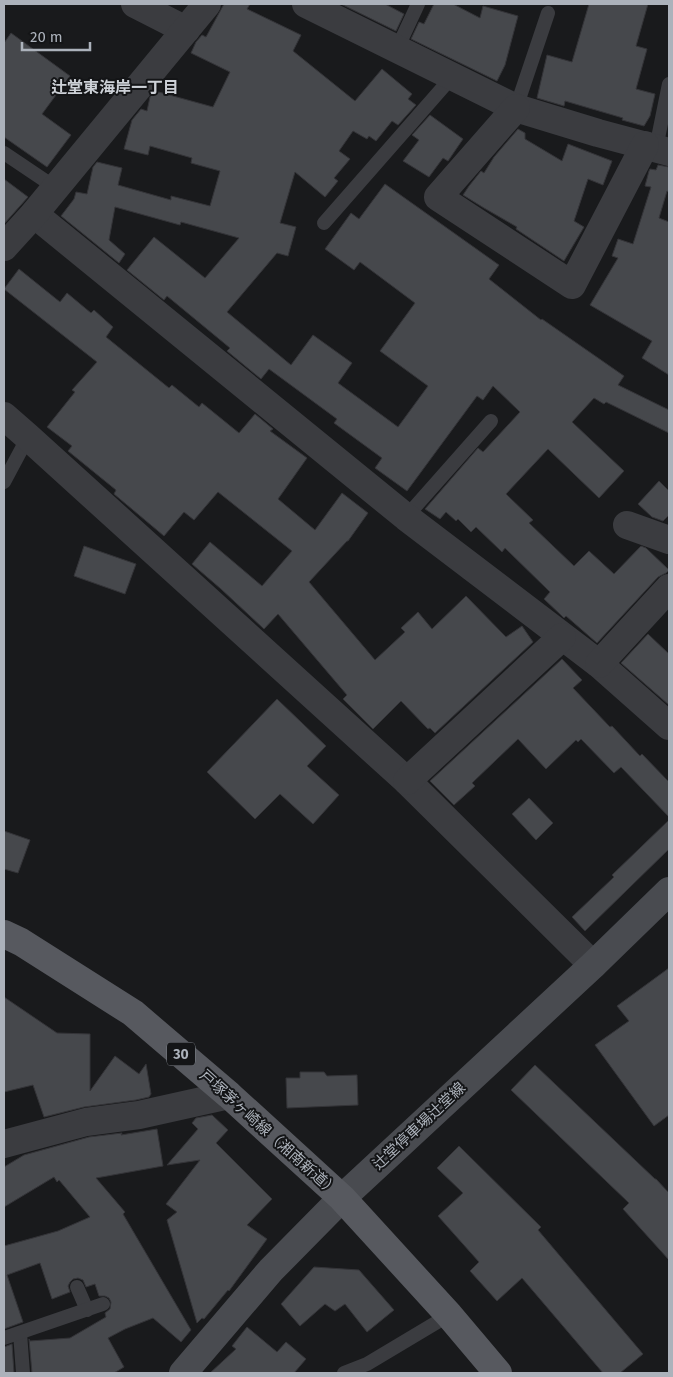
<svg xmlns="http://www.w3.org/2000/svg" width="673" height="1377" font-family="'Fira Sans','Noto Sans JP',sans-serif">
<style>
.building{fill:#46484c;stroke:#343438}
.lines{fill:none;stroke-linecap:round;stroke-linejoin:round}
.service{stroke:#3b3c40;stroke-width:14}
.minor{stroke:#3b3c40;stroke-width:28}
.secondary{stroke:#494b50;stroke-width:28}
.primary{stroke:#57595f;stroke-width:28}
.labels{text-anchor:middle;dominant-baseline:central;stroke-width:4;stroke-linejoin:round;paint-order:stroke}
.shield{fill:#141517;stroke:#7e838a;stroke-width:1}
.shield-label{font-size:14px;font-weight:bold;fill:#acb2bb}
.street-label{font-size:15px;fill:#acb2bb;stroke:#141517}
.neighbourhood-label{font-size:16px;font-weight:bold;fill:#cdd1d7;stroke:#141517}
</style>
<rect width="100%" height="100%" fill="#191a1c"/>
<g class="building">
<path d="M224,4h26l-3,5 54,26 -8,16 62,50 27,-32 30,25 -4,5 8,6 -18,20 -6,-4 -16,20 -7,-5 -2,3 -14,-8 -14,20 11,8 -16,19 4,3 -13,16 -30,-25 -15,51 16,4 -8,29 -11,-3 -50,59 64,53 22,-30 39,28 -14,20 60,44 30,-41 -48,-35 35,-48 -55,-41 -6,8 -29,-21 26,-36 8,6 26,-35 114,81 -10,14 52,41 1,-1 82,57 -6,9 51,25v23l-63,-31 -2,2 -10,-6 -22,24 52,49 -25,27 -51,-49 -42,45 27,26 -4,3 45,43 15,-15 25,23 27,-28 5,2 23,22 -3,3 -8,4 -61,66 -31,-27 -2,2 -2,-2 -18,-17 6,-7 -45,-44 -3,4 -26,-25 -5,5 -13,-13 -2,2 -10,-9 -6,7 -15,-10 53,-61 5,4 37,-40 -27,-26 -10,14 -6,-4 -70,95 -32,-23 7,-10 -48,-35 3,-4 -68,-50 -8,10 -34,-28 3,-3 -63,-52 -3,4 -37,-30 27,-33 51,41 34,-40 -58,-16 -1,3 -65,-18 -6,33 16,14 -6,9 -58,-47 13,-17 2,-7 11,2 6,-27 4,-5 25,6 -4,17 53,15v-4l39,10 10,-35 -29,-8 1,-5 -42,-12 -2,9 -24,-6 8,-29 9,-11 6,2 3,-14 5,-6 58,16 17,-35 -39,-19 5,-11 6,-7 4,2z"/>
<path d="M341,4h44l19,10 -8,17z"/>
<path d="M434,4h19l27,14 3,-12 35,10 -13,49 -8,16 -86,-42 8,-17 5,2z"/>
<path d="M589,4h59l-12,42 11,3 -11,40 19,5 -5,22 -6,10 -22,-6 1,-2 -58,-17 -1,5 -27,-8 10,-43 25,7z"/>
<path d="M11,33l59,43 -28,38 29,21 -24,32 -43,-30v-94z"/>
<path d="M430,115l33,24 -15,22 -5,-3 -14,19 -26,-16 16,-21 -7,-5z"/>
<path d="M518,129l7,4v6l37,22 6,-17 44,17 -9,24 -15,-6 -14,42 10,6 -20,34 -48,-32 1,-2 -33,-19 -21,-13 6,-9 12,-15 3,2 10,-16z"/>
<path d="M658,165l11,2v25l-2,-1 -8,27 10,4v153l-27,-17 10,-17 -62,-36 28,-47 -6,-2 6,-17 15,5 18,-57 -6,-1 4,-15 1,-2 6,1z"/>
<path d="M4,179l24,18 -24,27z"/>
<path d="M19,269l41,33 7,-9 24,20 3,-3 19,17 -7,10 63,51 3,-3 27,22 3,-4 37,30 16,-19 18,15 -3,2 37,27 -29,41 37,31 27,-37 26,20 -20,28h-1l-38,41 66,78 30,-28 -4,-4 17,-16 14,17 34,-33 40,41 16,-11 11,16 -98,91 -5,-5 -2,1 -27,-28 -28,28 -30,-30 4,-4 -69,-81 -14,15 -43,-40 -29,-25 18,-22 52,44 30,-35 -74,-59 -24,28 -10,-8 -20,24 -50,-42 2,-4 -48,-39 4,-5 -25,-19 28,-35 -3,-2 25,-28 -93,-73z"/>
<path d="M659,481l10,10v24l-6,6 -11,-4 -14,-13z"/>
<path d="M84,546l52,18 -11,30 -51,-18z"/>
<path d="M648,634l21,20v51l-48,-42z"/>
<path d="M562,659l20,21 -9,8 37,39 2,-1 28,30 2,-2 27,28v35l-48,-50 -7,6 -33,-34 -3,3 -2,-2 -30,29 -28,-30 -46,44 3,3 -21,19 -24,-24z"/>
<path d="M277,699l49,47 -19,20 32,29 -26,29 -33,-30 -25,25 -48,-47z"/>
<path d="M529,798l24,25 -17,17 -24,-26z"/>
<path d="M669,820v29l-84,82 -13,-14 42,-40 -2,-2z"/>
<path d="M4,831l26,9 -12,33 -14,-4z"/>
<path d="M669,968v147l-15,11 -59,-81 34,-24 -12,-15z"/>
<path d="M4,997l53,36 33,1v57l25,-35 24,18 7,-10 5,30 -2,3 -13,3 -52,7 -40,10 -11,-32 -29,7z"/>
<path d="M535,1065l120,114h1l13,14v67l-46,-51 6,-6 -118,-113z"/>
<path d="M300,1072h24l3,4 30,-1 1,30 -71,3 -1,-30h14z"/>
<path d="M212,1115l16,15 -12,13 56,56 -25,26 20,14 -38,52 -1,-1 -24,29 -2,-1 -5,5 -30,-103 10,-8 -11,-8 34,-44 -33,5 31,-36 -6,-6 4,-5z"/>
<path d="M157,1129l6,37 -67,12 29,34 -2,2 68,116 -10,12 -28,-24 -28,11 -17,9 16,29 -10,6h-82l-3,-34 1,2 40,-3 36,-21 -1,-4 5,-4 1,-7 -2,-4 -4,-2h-6l-4,-12 -9,3 -3,-7 -5,-2 -5,1 -3,3 -2,4 2,6 -18,7 -12,-36 -33,12 16,47 -19,7v-83l54,-15 32,-14 -31,-37 -2,2 -3,-5 -50,30v-40l20,-12 65,-18 33,-4 -1,2z"/>
<path d="M459,1146l82,81 -3,3 105,124 -23,19h-17l-81,-95 -25,23 -27,-30 9,-9 -41,-46 25,-23 -26,-25z"/>
<path d="M314,1267l45,3 35,40 -27,22 -22,-28 -10,7 -10,-7 -25,22 -19,-22z"/>
<path d="M247,1327l30,25 9,-10 20,17 -12,14h-84l26,-24 -4,-3z"/>
<path d="M12,1344l2,29h-10v-26z"/>
</g>
<g class="lines">
<g class="service">
<path d="M397,49l21,-45"/>
<path d="M516,108l32,-95"/>
<path d="M656,148l13,-64"/>
<path d="M4,153l52,35"/>
<path d="M324,223l128,-146"/>
<path d="M4,482l24,-45"/>
<path d="M406,517l85,-96"/>
<path d="M77,1287l10,23"/>
<path d="M20,1333l3,40"/>
<path d="M4,1338l99,-34"/>
<path d="M344,1373l23,-9 82,-49"/>
</g>
<g class="minor">
<path d="M135,4l51,26"/>
<path d="M306,4l210,104 82,25 71,19"/>
<path d="M516,108l-78,89 134,88 73,-140"/>
<path d="M34,214l372,303 193,147 70,62"/>
<path d="M4,247l30,-33 173,-210"/>
<path d="M4,416l24,21 379,344 186,184"/>
<path d="M627,525l42,15"/>
<path d="M599,664l70,-76"/>
<path d="M407,781l155,-144"/>
<path d="M4,1144l82,-22 53,-7 90,-20"/>
</g>
<path class="secondary" d="M183,1373l88,-103 71,-72 251,-233 76,-74"/>
<path class="primary" d="M4,934l17,8 112,71 96,82 113,103 107,117 49,58"/>
</g>
<g class="labels">
<rect class="shield" x="167" y="1042.5" width="28" height="23" rx="4"/>
<g class="shield-label">
<text x="181" y="1054">30</text>
</g>
<g class="street-label">
<text transform="translate(419 1126) rotate(-43)">辻堂停車場辻堂線</text>
<text transform="translate(269 1133) rotate(42)">戸塚茅ヶ崎線（湘南新道）</text>
</g>
<g class="neighbourhood-label">
<text x="115" y="87">辻堂東海岸一丁目</text>
</g>
</g>
<rect width="673" height="1377" fill="none" stroke="#acb2bb" stroke-width="10"/>
<path d="M22 42v8h68v-8" fill="none" stroke="#acb2bb" stroke-width="2.5"/>
<text x="30" y="42" font-size="15" fill="#acb2bb" stroke="#141517" stroke-width="4" paint-order="stroke">20 m</text>
</svg>
